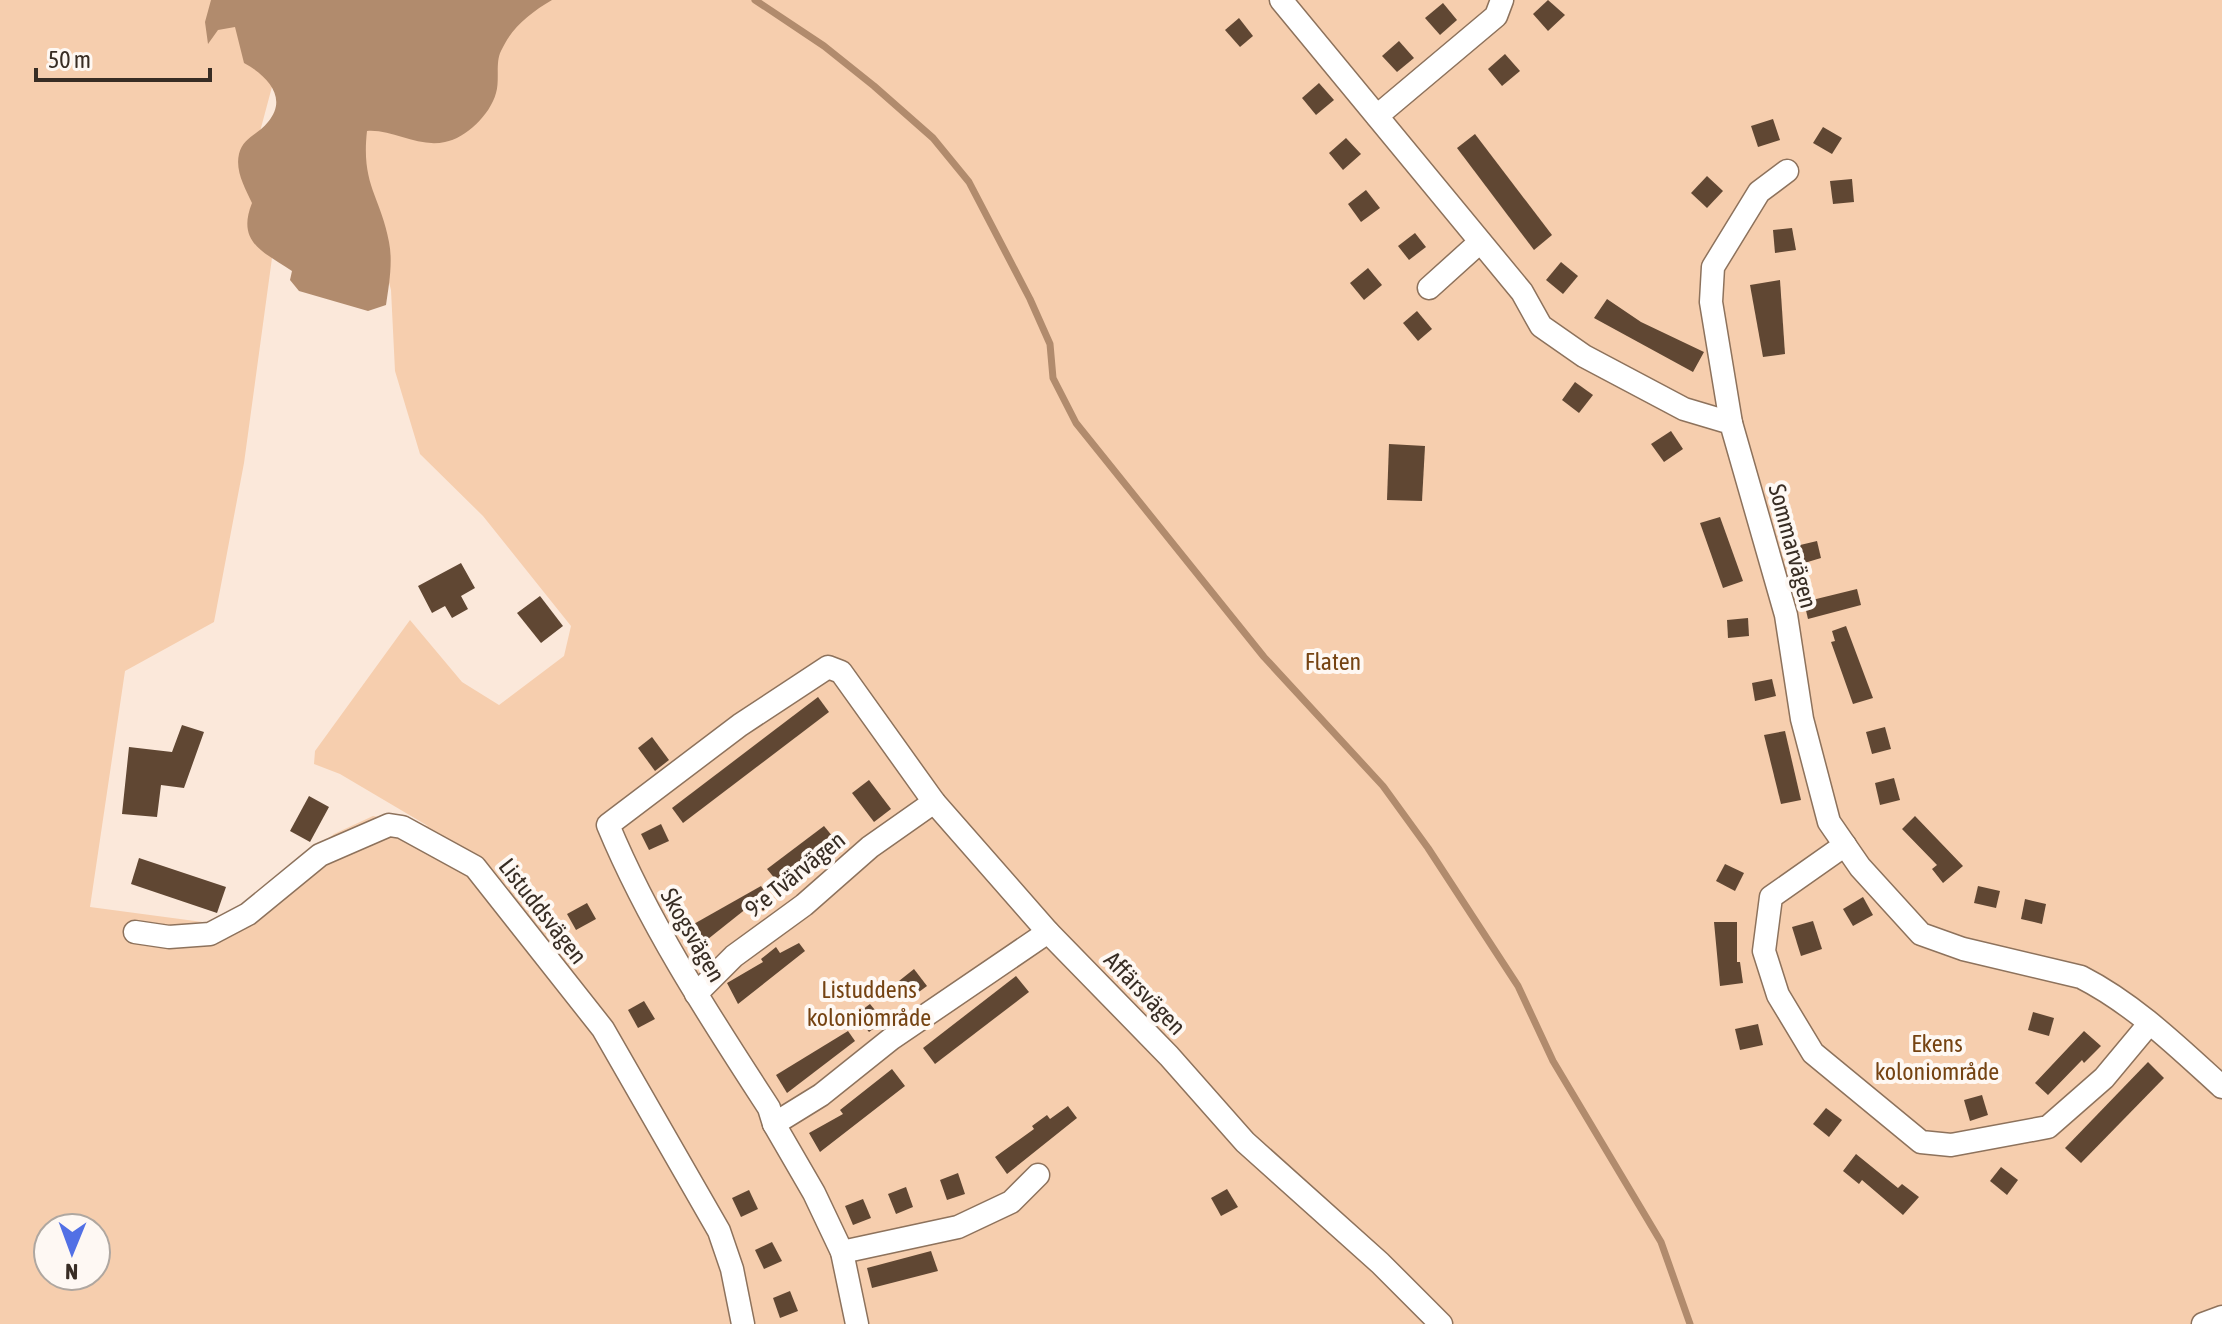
<svg xmlns="http://www.w3.org/2000/svg" width="2222" height="1324" font-family="'Asap Condensed',sans-serif">
<style>
.green{fill:#f6ceae;fill-rule:evenodd}
.water{fill:#b18b6d}
.lines{fill:none;stroke-linecap:round;stroke-linejoin:round}
.stream{stroke:#b18b6d;stroke-width:7}
.building{fill:#604733}
.minor-casing{stroke:#8d725c;stroke-width:25}
.minor{stroke:#fff;stroke-width:22}
.labels{text-anchor:middle;dominant-baseline:central;stroke-width:8;stroke-linejoin:round;paint-order:stroke}
.street-label{font-size:24px;fill:#382d24;stroke:#fef8f3}
.park-label{font-size:24px;fill:#754312;stroke:#fef8f3}
</style>
<rect width="100%" height="100%" fill="#fbe8da"/>
<path class="green" d="M0,0h2222v1324h-2222zM273,83l63,3 55,204 4,81 25,83 63,62 88,110 -7,30 -65,49 -37,-23 -52,-62 -95,131 -1,13 26,10 88,52 -55,-10 -39,18 -84,69 -40,20 -120,-16 35,-236 89,-49 30,-159 28,-205 -22,-89zM48,1228h48v48h-48z"/>
<path class="water" d="M211,0h341c-22,13 -40,27 -51,51 -6,12 -1,29 -5,42 -6,22 -30,45 -51,49 -27,6 -52,-13 -78,-11 -6,54 13,64 22,111 4,20 0,43 -3,63l-18,6 -69,-20 -9,-11 2,-9c-28,-19 -56,-28 -40,-68 -7,-15 -17,-32 -13,-49 4,-17 19,-19 29,-32 21,-25 -2,-47 -24,-59l-9,-36 -17,3 -10,14 -3,-22z"/>
<g class="lines">
<path class="stream" d="M755,0l69,46 50,40 59,52 36,44 61,117 20,45 3,34 23,45 188,234 119,129 45,62 90,138 35,75 108,181 29,82"/>
</g>
<g class="building">
<path d="M1548,0l17,15 -17,16 -15,-17z"/>
<path d="M1443,3l14,17 -17,15 -15,-17z"/>
<path d="M1239,18l14,18 -13,11 -15,-17z"/>
<path d="M1399,41l15,17 -17,14 -15,-16z"/>
<path d="M1505,54l15,17 -18,15 -14,-17z"/>
<path d="M1319,83l15,17 -18,15 -14,-17z"/>
<path d="M1773,119l7,21 -22,7 -7,-21z"/>
<path d="M1823,127l19,11 -10,16 -19,-11z"/>
<path d="M1475,134l77,101 -18,15 -77,-102z"/>
<path d="M1346,138l15,16 -18,16 -14,-17z"/>
<path d="M1707,176l16,15 -16,17 -16,-15z"/>
<path d="M1852,179l2,23 -21,2 -3,-23z"/>
<path d="M1366,190l14,18 -19,14 -13,-18z"/>
<path d="M1792,228l4,22 -21,3 -2,-23z"/>
<path d="M1415,233l11,14 -17,13 -11,-14z"/>
<path d="M1561,262l17,14 -15,18 -17,-14z"/>
<path d="M1368,268l14,17 -18,15 -14,-17z"/>
<path d="M1780,280l5,74 -22,3 -13,-72z"/>
<path d="M1607,299l34,23 63,30 -11,20 -99,-54z"/>
<path d="M1417,311l15,18 -14,12 -15,-18z"/>
<path d="M1575,382l18,13 -14,18 -17,-13z"/>
<path d="M1671,431l12,18 -19,13 -13,-18z"/>
<path d="M1389,444l36,2 -3,55 -35,-1z"/>
<path d="M1720,517l23,64 -20,7 -23,-65z"/>
<path d="M1817,541l4,17 -20,6 -5,-18z"/>
<path d="M461,563l14,25 -14,8 7,13 -16,9 -7,-12 -13,7 -14,-27z"/>
<path d="M1857,589l4,16 -53,14 -4,-17z"/>
<path d="M540,596l23,30 -22,17 -24,-30z"/>
<path d="M1748,618l1,18 -21,2 -1,-18z"/>
<path d="M1846,626l27,72 -20,6 -22,-62 4,-1 -3,-10z"/>
<path d="M1772,679l4,17 -21,5 -3,-18z"/>
<path d="M818,697l11,15 -146,111 -11,-15z"/>
<path d="M182,725l22,7 -20,56 -23,-3 -4,32 -35,-3 7,-67 43,5z"/>
<path d="M1885,727l6,22 -19,5 -6,-22z"/>
<path d="M1785,731l16,69 -20,4 -17,-69z"/>
<path d="M652,737l17,23 -14,11 -17,-23z"/>
<path d="M1894,778l6,22 -20,5 -5,-22z"/>
<path d="M869,780l22,29 -17,13 -22,-29z"/>
<path d="M309,796l20,11 -19,35 -20,-11z"/>
<path d="M1915,816l48,50 -20,17 -11,-14 5,-4 -35,-36z"/>
<path d="M661,824l8,17 -20,9 -8,-16z"/>
<path d="M824,826l14,17 -58,42 -13,-16z"/>
<path d="M139,858l87,29 -9,26 -86,-29z"/>
<path d="M1725,864l19,9 -9,18 -19,-10z"/>
<path d="M761,886l5,7 -63,50 -11,-18z"/>
<path d="M1978,886l22,5 -4,17 -22,-5z"/>
<path d="M1863,897l10,18 -20,11 -10,-17z"/>
<path d="M2025,899l21,5 -4,20 -21,-5z"/>
<path d="M587,903l9,16 -20,11 -9,-16z"/>
<path d="M1813,921l9,28 -21,7 -9,-29z"/>
<path d="M1714,922h23v40h3l3,21 -23,3z"/>
<path d="M799,943l6,8 -67,53 -11,-21 36,-21 -2,-3 15,-12 4,6z"/>
<path d="M914,969l13,17 -15,11 -13,-16z"/>
<path d="M1016,976l13,16 -94,72 -12,-16z"/>
<path d="M644,1001l11,18 -17,9 -10,-18z"/>
<path d="M870,1004l14,17 -15,11 -14,-17z"/>
<path d="M2033,1012l21,6 -5,18 -21,-6z"/>
<path d="M1758,1024l5,21 -23,5 -5,-21z"/>
<path d="M848,1031l7,10 -68,52 -11,-18z"/>
<path d="M2084,1031l17,15 -17,17 -2,-3 -34,35 -13,-12z"/>
<path d="M2148,1062l16,16 -83,85 -16,-15z"/>
<path d="M892,1069l13,17 -85,66 -11,-19 34,-19 -3,-4z"/>
<path d="M1982,1095l6,20 -18,6 -6,-21z"/>
<path d="M1068,1106l9,12 -70,56 -12,-17 39,-28 -2,-3 15,-11 3,4z"/>
<path d="M1826,1108l16,12 -13,17 -16,-13z"/>
<path d="M1856,1154l42,34 4,-4 17,13 -16,18 -41,-35 -3,4 -16,-13z"/>
<path d="M2001,1167l17,13 -11,15 -17,-14z"/>
<path d="M958,1173l7,21 -18,6 -7,-20z"/>
<path d="M906,1187l7,20 -17,7 -8,-20z"/>
<path d="M1227,1189l11,18 -17,9 -10,-18z"/>
<path d="M749,1190l9,19 -17,8 -9,-19z"/>
<path d="M863,1199l8,19 -18,7 -8,-19z"/>
<path d="M772,1242l10,19 -18,8 -9,-19z"/>
<path d="M931,1251l7,20 -66,17 -5,-20z"/>
<path d="M790,1291l8,20 -18,7 -7,-20z"/>
</g>
<g class="lines">
<g class="minor-casing">
<g id="minor">
<path d="M1281,0l241,292 19,34 43,30 100,53 47,14 55,192 16,104 27,103 31,45 61,67 42,15 118,28c53,27 97,70 141,110"/>
<path d="M1377,116l119,-100 6,-16"/>
<path d="M1429,288l51,-46"/>
<path d="M1731,423l-20,-121 2,-35 46,-75 28,-21"/>
<path d="M1845,845l-74,52 -7,54 14,44 35,58 108,89 30,3 97,-18 56,-49 45,-54"/>
<path d="M135,932l34,5 41,-3 38,-20 72,-59 69,-30 13,2 73,40 128,162 116,202 13,38 11,55"/>
<path d="M696,994l38,-38 70,-51 66,-58 64,-45"/>
<path d="M774,1124l47,-29 70,-56 157,-107"/>
<path d="M842,1252l116,-25 53,-25 27,-27"/>
<path d="M857,1324l-15,-72 -28,-59 -40,-69 -5,-16c-59,-91 -119,-182 -161,-283l132,-100 88,-58 13,5 93,130 114,130 121,124 76,86 135,121 61,61"/>
<path d="M2203,1324l19,-7"/>
</g>
</g>
<use href="#minor" class="minor"/>
</g>
<g class="labels">
<g class="street-label">
<text transform="translate(1793 546) rotate(75)">Sommarvägen</text>
<text transform="translate(795 874) rotate(-39)">9:e Tvärvägen</text>
<text transform="translate(543 911) rotate(52)">Listuddsvägen</text>
<text transform="translate(693 935) rotate(60)">Skogsvägen</text>
<text transform="translate(1145 993) rotate(46)">Affärsvägen</text>
</g>
<g class="park-label">
<text x="1333" y="661">Flaten</text>
<text x="869" y="989">Listuddens<tspan x="869" dy="28">koloniområde</tspan></text>
<text x="1937" y="1043">Ekens<tspan x="1937" dy="28">koloniområde</tspan></text>
</g>
</g>
<g transform="translate(72 1252) rotate(181)"><circle r="38" fill="#fef8f3" stroke="#afa7a0" stroke-width="2"/>
<path d="M0-6L14 30L0 20L-14 30Z" fill="#5270e5"/>
<text y="-12" font-size="22" font-weight="bold" text-anchor="middle" fill="#382d24">N</text>
</g>
<path d="M36 68v12h174v-12" fill="none" stroke="#382d24" stroke-width="4"/>
<text x="48" y="68" font-size="24" fill="#382d24" stroke="#fef8f3" stroke-width="6" paint-order="stroke">50 m</text>
</svg>
